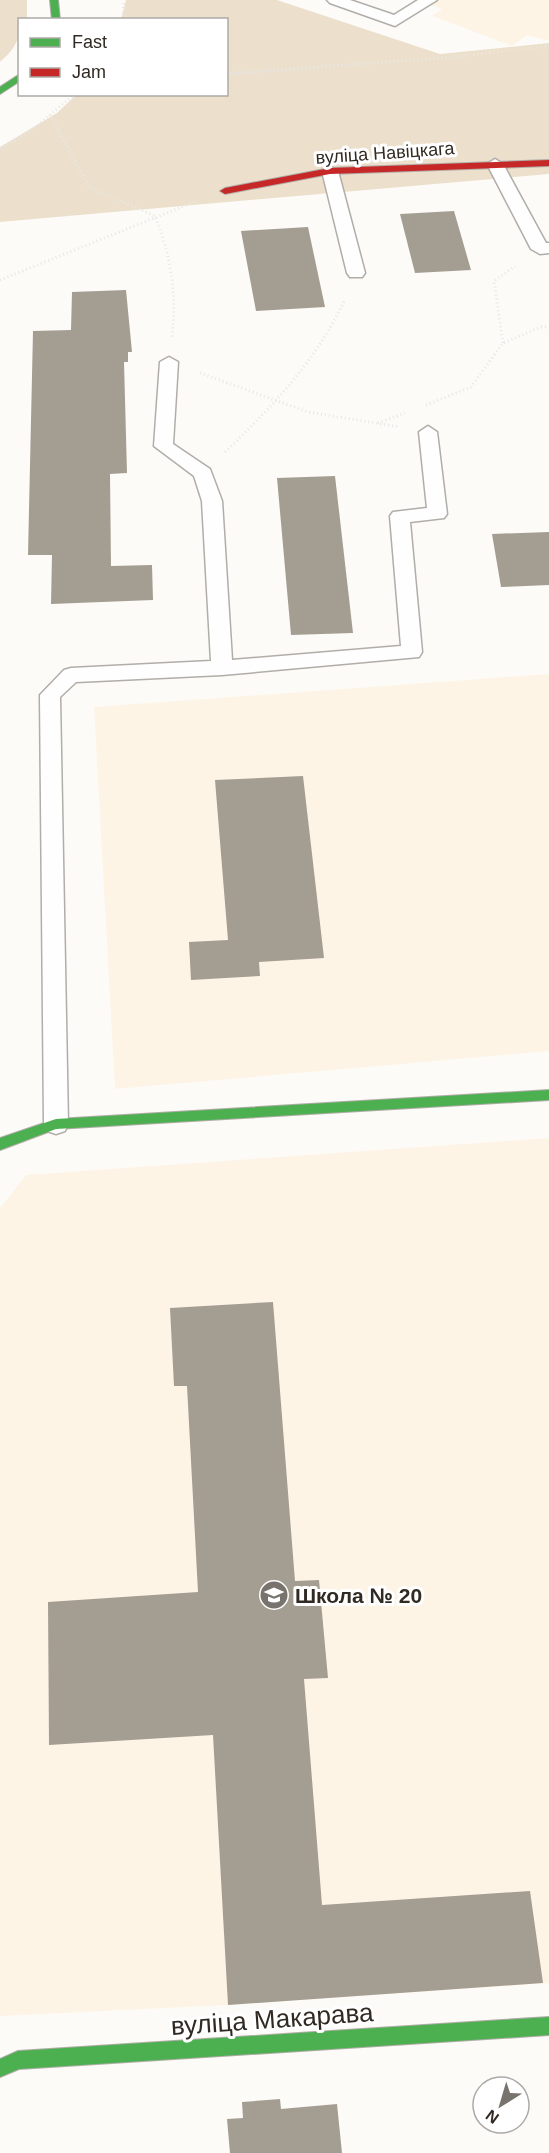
<svg xmlns="http://www.w3.org/2000/svg" width="549" height="2153" font-family="Arial,sans-serif">
<style>
.built{fill:#fdf4e6}
.green{fill:#ece0cd}
.building{fill:#a49d92}
.lines{fill:none;stroke-linecap:round;stroke-linejoin:round}
.lane-casing{stroke:#b1ada8;stroke-width:3}
.fast-casing{stroke:#b1ada8;stroke-width:2}
.jam-casing{stroke:#b1ada8;stroke-width:2}
.path{stroke:#e8e7e5;stroke-width:3;stroke-dasharray:1 3;stroke-linecap:butt}
.lane{fill:#fffefe;fill-rule:evenodd}
.fast{fill:#4caf50;fill-rule:evenodd}
.jam{fill:#c62828;fill-rule:evenodd}
.labels{text-anchor:middle;dominant-baseline:central;stroke-width:6;stroke-linejoin:round;paint-order:stroke}
.far-street-label{font-size:18px;fill:#302a22;stroke:#fff}
.poi-label{font-size:21px;font-weight:bold;fill:#302a22;stroke:#fff;text-anchor:start}
.near-street-label{font-size:26px;fill:#302a22;stroke:#fff}
</style>
<rect width="100%" height="100%" fill="#fdfbf8"/>
<g class="built">
<path d="M417,0h132v41l-22,-6 -15,11 -80,-30 10,-7z"/>
<path d="M549,674v377l-434,38 -21,-382z"/>
<path d="M549,1138v845l-321,22 -228,11v-808l26,-33z"/>
</g>
<g class="green">
<path d="M0,0h27v19l-7,1c0,20 -5,29 -20,42z"/>
<path d="M126,0h151l163,54 109,-11v131l-549,48v-75l57,-34 19,-18 150,-1v-74l-105,-1z"/>
</g>
<g class="building">
<path d="M454,211l17,59 -56,3 -15,-59z"/>
<path d="M308,227l17,80 -69,4 -15,-80z"/>
<path d="M126,290l6,62h-4v10h-4l3,111 -17,1 1,92 41,-1 1,35 -102,4 1,-49h-24l5,-224 38,-1 1,-38z"/>
<path d="M335,476l18,157 -62,2 -14,-157z"/>
<path d="M549,532v53l-48,2 -9,-53z"/>
<path d="M303,776l21,182 -65,4 1,14 -69,4 -2,-38 39,-2 -13,-160z"/>
<path d="M273,1302l22,279 24,-1 9,98 -24,1 18,226 208,-14 13,92 -315,22 -15,-270 -164,10 -1,-143 150,-10 -11,-206h-13l-4,-78z"/>
<path d="M280,2099l1,10 56,-5 5,49h-112l-3,-34 16,-1 -1,-16z"/>
</g>
<g class="lines">
<g class="lane-casing">
<g id="lane">
<path d="M327,0h23l44,15 24,-15h19l-42,26 -65,-23z"/>
<path d="M495,159l8,5 43,79h3v10l-9,1 -9,-5 -44,-85z"/>
<path d="M330,166l8,5 27,102 -3,4h-12l-3,-4 -25,-102z"/>
<path d="M169,357l9,5 -5,82 37,25 12,32 10,159 169,-14 -11,-130 3,-4 34,-4 -8,-76 9,-6 9,6 10,82 -3,4 -34,4 12,130 -3,5 -197,18 -146,7 -16,15 8,427 -3,7 -9,3 -9,-3 -3,-7 -4,-429 24,-25 7,-2 140,-7 -9,-160 -8,-25 -40,-30 6,-84z"/>
</g>
</g>
<g class="fast-casing">
<g id="fast">
<path d="M50,0h8l2,20h-8z"/>
<path d="M20,74v7l-20,13v-7z"/>
<path d="M549,1090v10l-493,29 -56,21v-12l56,-19z"/>
<path d="M549,2017v18l-530,34 -19,8v-18l18,-8z"/>
</g>
</g>
<g class="jam-casing">
<path id="jam" d="M549,160v6l-219,8 -105,20 -5,-3 5,-3 105,-20z"/>
</g>
<g class="path">
<path d="M123,20l1,-20"/>
<path d="M226,74l226,-17 97,-11"/>
<path d="M50,115l39,72 66,29c16,40 22,78 17,121"/>
<path d="M0,148l28,-15 47,-39"/>
<path d="M0,280l194,-78"/>
<path d="M503,343l-9,-62 21,-15"/>
<path d="M200,373l108,39 92,15"/>
<path d="M426,405l45,-18 32,-44 38,-16h8"/>
<path d="M378,423l27,-10"/>
<path d="M225,452c48,-46 92,-92 120,-153"/>
</g>
<use href="#lane" class="lane"/>
<use href="#fast" class="fast"/>
<use href="#jam" class="jam"/>
</g>
<defs>
<g id="school-disc" transform="scale(1.5)"><circle r="9.5" fill="#78736d" stroke="#fff"/><path d="M0-5L7-2L0 1L-7-2ZM-4 1L0 2.5L4 1V4Q0 6-4 4Z" fill="#fff"/></g>
</defs>
<g fill-rule="evenodd">
<use href="#school-disc" x="274" y="1595"/>
</g>
<g class="labels">
<g class="far-street-label">
<text transform="translate(385 153) rotate(-4)">вуліца Навіцкага</text>
</g>
<g class="poi-label">
<text x="295" y="1595">Школа № 20</text>
</g>
<g class="near-street-label">
<text transform="translate(272 2019) rotate(-4)">вуліца Макарава</text>
</g>
</g>
<rect x="18" y="18" width="210" height="78" fill="#ffffff" stroke="#acaaa7" stroke-width="1.5"/>
<rect x="30" y="38" width="30" height="9" fill="#4caf50" stroke="#acaaa7" stroke-width="1.5"/>
<text x="72" y="48" font-size="18" fill="#302a22">Fast</text>
<rect x="30" y="68" width="30" height="9" fill="#c62828" stroke="#acaaa7" stroke-width="1.5"/>
<text x="72" y="78" font-size="18" fill="#302a22">Jam</text>
<g transform="translate(501 2105) rotate(217)"><circle r="28" fill="#ffffff" stroke="#acaaa7" stroke-width="1.5"/>
<path d="M0-4.5L10 22L0 15L-10 22Z" fill="#78736d"/>
<text y="-9" font-size="16" font-weight="bold" text-anchor="middle" fill="#302a22">N</text>
</g>
</svg>
